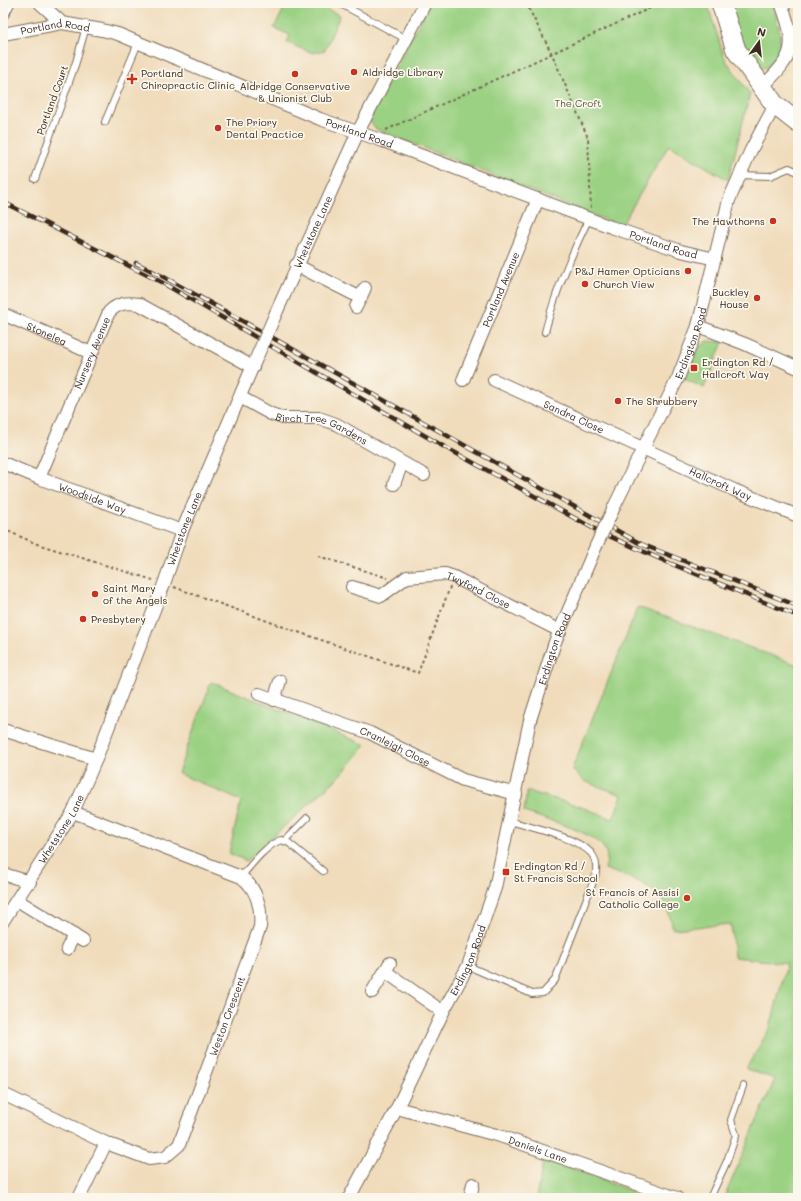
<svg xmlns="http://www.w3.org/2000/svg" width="801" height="1201" font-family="Mali,sans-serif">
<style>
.green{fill:#9bd183;stroke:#6b7e50}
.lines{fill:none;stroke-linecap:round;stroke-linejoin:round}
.lane-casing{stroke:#7a6855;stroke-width:8}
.street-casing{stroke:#7a6855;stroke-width:14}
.primary-casing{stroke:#7a6855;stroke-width:21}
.path{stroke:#7a6855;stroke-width:2;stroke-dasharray:3 3;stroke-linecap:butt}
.lane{stroke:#fff;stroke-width:6}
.street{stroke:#fff;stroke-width:12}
.primary{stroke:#fff;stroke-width:19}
.rail-casing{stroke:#3b2a1e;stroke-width:4.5}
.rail{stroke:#fbf7ec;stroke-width:3;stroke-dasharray:9;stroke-linecap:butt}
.street-bridge-casing{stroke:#7a6855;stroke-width:14;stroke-linecap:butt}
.street-bridge{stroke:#fff;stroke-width:12}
.poi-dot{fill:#c8321e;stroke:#fbf7ec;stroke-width:1.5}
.labels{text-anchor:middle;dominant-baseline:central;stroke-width:3.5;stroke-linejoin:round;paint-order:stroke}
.street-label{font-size:10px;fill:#3b2a1e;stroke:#fbf7ec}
.poi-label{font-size:10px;fill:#3b2a1e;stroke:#fbf7ec;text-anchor:start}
.park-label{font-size:10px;fill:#585c3c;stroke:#fbf7ec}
</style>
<rect width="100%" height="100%" fill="#fbf7ec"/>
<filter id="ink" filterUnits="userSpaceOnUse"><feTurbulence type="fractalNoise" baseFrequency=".025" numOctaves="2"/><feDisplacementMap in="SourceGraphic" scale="8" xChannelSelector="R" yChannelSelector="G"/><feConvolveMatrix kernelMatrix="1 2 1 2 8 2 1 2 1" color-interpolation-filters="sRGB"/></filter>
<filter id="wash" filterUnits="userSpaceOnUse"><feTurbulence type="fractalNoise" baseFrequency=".012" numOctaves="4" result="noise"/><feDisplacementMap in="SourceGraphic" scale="16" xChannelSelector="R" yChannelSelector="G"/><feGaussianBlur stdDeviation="0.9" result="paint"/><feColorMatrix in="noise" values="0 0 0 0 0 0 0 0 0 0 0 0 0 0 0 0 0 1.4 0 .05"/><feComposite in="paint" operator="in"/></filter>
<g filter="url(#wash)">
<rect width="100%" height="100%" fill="#f0dcbb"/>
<g class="green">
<path d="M287,3h25l28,12 -15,35 -12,3 -26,-10 3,-8 -16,-7z"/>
<path d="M429,3h278l18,56 25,35 -22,86 -59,-35 -48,81 -245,-97 -7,-9z"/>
<path d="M728,3h44c5,19 16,44 -1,60 -4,4 -8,6 -14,5l-13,-12z"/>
<path d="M707,341l16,1 -19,46 -19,-9 13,-30z"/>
<path d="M638,607l160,58v533h-74l51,-119 -29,-10 24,-41 17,-65 -53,-6 -3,-33 -58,5c-8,-42 -32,-47 -68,-60 2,-7 3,-15 -1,-21 -14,-18 -58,-28 -80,-36l3,-21 49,14 37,14 9,-24 -38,-14 -12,-12z"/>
<path d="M211,682l155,63 -25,30 -95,86 -17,-8 12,-52 -63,-28z"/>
<path d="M544,1158l106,40h-114z"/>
</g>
</g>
<g filter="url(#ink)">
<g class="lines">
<g class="lane-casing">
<g id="lane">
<path d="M339,3l67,36"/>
<path d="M105,122l33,-79"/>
<path d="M740,175l30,1 19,-8 9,4"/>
<path d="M35,179l41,-117 10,-35"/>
<path d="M545,332c10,-40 26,-77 44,-114"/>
<path d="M285,840l22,-22"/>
<path d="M241,877c9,-11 26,-33 40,-37l8,3 34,28"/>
<path d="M468,966l64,28 11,-1 12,-13 40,-103c2,-8 2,-17 -4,-24 -15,-16 -59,-25 -81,-32"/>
<path d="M710,1198l17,-37 9,-26 -5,-15 12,-34"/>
</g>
</g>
<g class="street-casing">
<g id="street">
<path d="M40,3l22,20"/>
<path d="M3,13l5,-10"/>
<path id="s1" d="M3,34l59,-11 40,7 16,4 202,85 63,22 228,86 70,24 34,8"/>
<path d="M762,87c33,-32 35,-40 19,-84"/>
<path d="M296,265l65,33"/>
<path d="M356,307l9,-19"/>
<path id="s2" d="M276,313l82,-181 67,-129"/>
<path id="s3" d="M3,314l88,39"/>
<path d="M698,326l47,18 53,24"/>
<path id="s4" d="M463,380l75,-181"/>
<path id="s5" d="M494,380l240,110 64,26"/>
<path id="s6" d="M240,397l31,17 12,4h36l17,6 88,51"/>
<path id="s7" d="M3,463l36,15 143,53"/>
<path id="s8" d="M39,478l70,-166c9,-9 18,-10 30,-8l114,63"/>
<path d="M394,484l8,-21"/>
<path id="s9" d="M615,505l63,-127 20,-52 31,-126 22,-50 24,-45"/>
<path id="s10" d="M352,587l29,9 26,-19 38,-3 9,3 106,54"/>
<path id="s11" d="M259,694l111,39 93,47 53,14"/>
<path d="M274,700l6,-19"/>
<path d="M3,730l93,29"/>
<path d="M3,874l27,8"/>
<path d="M17,900l66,41"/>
<path id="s12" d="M3,921l70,-109 23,-53 68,-175 18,-53 73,-170"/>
<path d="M67,949l7,-14"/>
<path d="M386,972l57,40"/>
<path d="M372,992l18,-29"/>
<path id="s13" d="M3,1094l103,49 43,16 16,-2 14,-12 81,-218c2,-18 -3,-39 -19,-50l-168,-65"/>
<path id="s14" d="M397,1108l103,28 177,62"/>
<path d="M79,1198l27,-55"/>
<path id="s15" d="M349,1198l48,-90 46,-96 25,-46 27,-78 35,-168 25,-78 41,-96"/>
<path d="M470,1198l3,-14"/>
</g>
</g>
<g class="primary-casing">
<path id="primary" d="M721,3l15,47 39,55 23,18"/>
</g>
<g class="path">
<path d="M526,3l26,51 36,84 3,70"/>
<path d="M386,130l275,-127"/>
<path d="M3,529l34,15 116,36"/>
<path d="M318,556l70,22"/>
<path d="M174,587l118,43 126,43 32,-86"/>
</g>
<use href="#lane" class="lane"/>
<use href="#street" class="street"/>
<use href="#primary" class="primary"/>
<g class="rail-casing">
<g id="rail">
<path d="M3,202l158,80 280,163 159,87 67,30 131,54"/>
<path d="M136,263l26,13 479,268 157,62"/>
</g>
</g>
<use href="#rail" class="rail"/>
<g class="street-bridge-casing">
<g id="street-bridge">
<path d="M255,361l21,-48"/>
<path d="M596,546l19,-41"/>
</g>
</g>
<use href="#street-bridge" class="street-bridge"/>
</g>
</g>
<g class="poi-dot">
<circle cx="354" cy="72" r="4"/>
<circle cx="295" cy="74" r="4"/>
<path d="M130 73h4v4h4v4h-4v4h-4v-4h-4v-4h4z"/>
<circle cx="218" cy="128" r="4"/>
<circle cx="773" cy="221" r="4"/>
<circle cx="688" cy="271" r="4"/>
<circle cx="585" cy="284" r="4"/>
<circle cx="757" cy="298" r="4"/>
<rect x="690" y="364" width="8" height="8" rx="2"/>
<circle cx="618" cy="401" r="4"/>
<circle cx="95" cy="594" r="4"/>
<circle cx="83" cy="619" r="4"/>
<rect x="502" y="868" width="8" height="8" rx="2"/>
<circle cx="687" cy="898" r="4"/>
</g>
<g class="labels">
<g class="street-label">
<text stroke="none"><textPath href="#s1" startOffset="53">Portland Road</textPath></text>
<text transform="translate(52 100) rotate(-70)">Portland Court</text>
<text stroke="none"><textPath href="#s1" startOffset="378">Portland Road</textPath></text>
<text stroke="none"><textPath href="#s2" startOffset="89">Whetstone Lane</textPath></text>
<text stroke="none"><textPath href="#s1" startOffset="702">Portland Road</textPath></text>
<text stroke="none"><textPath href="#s4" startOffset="98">Portland Avenue</textPath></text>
<text stroke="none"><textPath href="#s3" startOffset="48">Stonelea</textPath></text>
<text stroke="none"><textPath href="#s9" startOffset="179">Erdington Road</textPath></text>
<text stroke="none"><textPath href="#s8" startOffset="136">Nursery Avenue</textPath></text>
<text stroke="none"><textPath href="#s5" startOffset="88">Sandra Close</textPath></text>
<text stroke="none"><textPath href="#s6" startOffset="89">Birch Tree Gardens</textPath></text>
<text stroke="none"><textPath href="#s5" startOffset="249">Hallcroft Way</textPath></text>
<text stroke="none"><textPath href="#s7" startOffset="96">Woodside Way</textPath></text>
<text stroke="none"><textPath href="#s12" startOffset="434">Whetstone Lane</textPath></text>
<text stroke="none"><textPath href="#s10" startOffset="138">Twyford Close</textPath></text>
<text stroke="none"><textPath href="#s15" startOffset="590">Erdington Road</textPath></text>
<text stroke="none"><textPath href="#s11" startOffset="146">Cranleigh Close</textPath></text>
<text stroke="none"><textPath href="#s12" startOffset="109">Whetstone Lane</textPath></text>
<text stroke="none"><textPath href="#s15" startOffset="266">Erdington Road</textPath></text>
<text stroke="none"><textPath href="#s13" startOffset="332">Weston Crescent</textPath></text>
<text stroke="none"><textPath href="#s14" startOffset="147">Daniels Lane</textPath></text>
</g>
<g class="poi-label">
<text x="362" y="72">Aldridge Library</text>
<text x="141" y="73">Portland<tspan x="141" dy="12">Chiropractic Clinic</tspan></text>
<text x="295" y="86" text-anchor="middle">Aldridge Conservative<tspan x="295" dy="12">&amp; Unionist Club</tspan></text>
<text x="226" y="122">The Priory<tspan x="226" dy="12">Dental Practice</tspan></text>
<text x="765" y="221" text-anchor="end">The Hawthorns</text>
<text x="680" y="271" text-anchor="end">P&amp;J Hamer Opticians</text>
<text x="593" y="284">Church View</text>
<text x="749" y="292" text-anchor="end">Buckley<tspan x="749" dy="12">House</tspan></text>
<text x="702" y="362">Erdington Rd /<tspan x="702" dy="12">Hallcroft Way</tspan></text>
<text x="626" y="401">The Shrubbery</text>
<text x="103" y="588">Saint Mary<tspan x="103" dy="12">of the Angels</tspan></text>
<text x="91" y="619">Presbytery</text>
<text x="514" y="866">Erdington Rd /<tspan x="514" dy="12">St Francis School</tspan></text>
<text x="679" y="892" text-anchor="end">St Francis of Assisi<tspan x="679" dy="12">Catholic College</tspan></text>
</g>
<g class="park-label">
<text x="578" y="103">The Croft</text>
</g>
</g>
<rect width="801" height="1201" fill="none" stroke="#fbf7ec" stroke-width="16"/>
<g transform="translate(759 42) rotate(15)" stroke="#fbf7ec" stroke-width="3" paint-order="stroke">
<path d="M0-3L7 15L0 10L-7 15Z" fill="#3b2a1e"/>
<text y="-6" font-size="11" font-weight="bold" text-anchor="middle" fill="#3b2a1e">N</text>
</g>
</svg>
